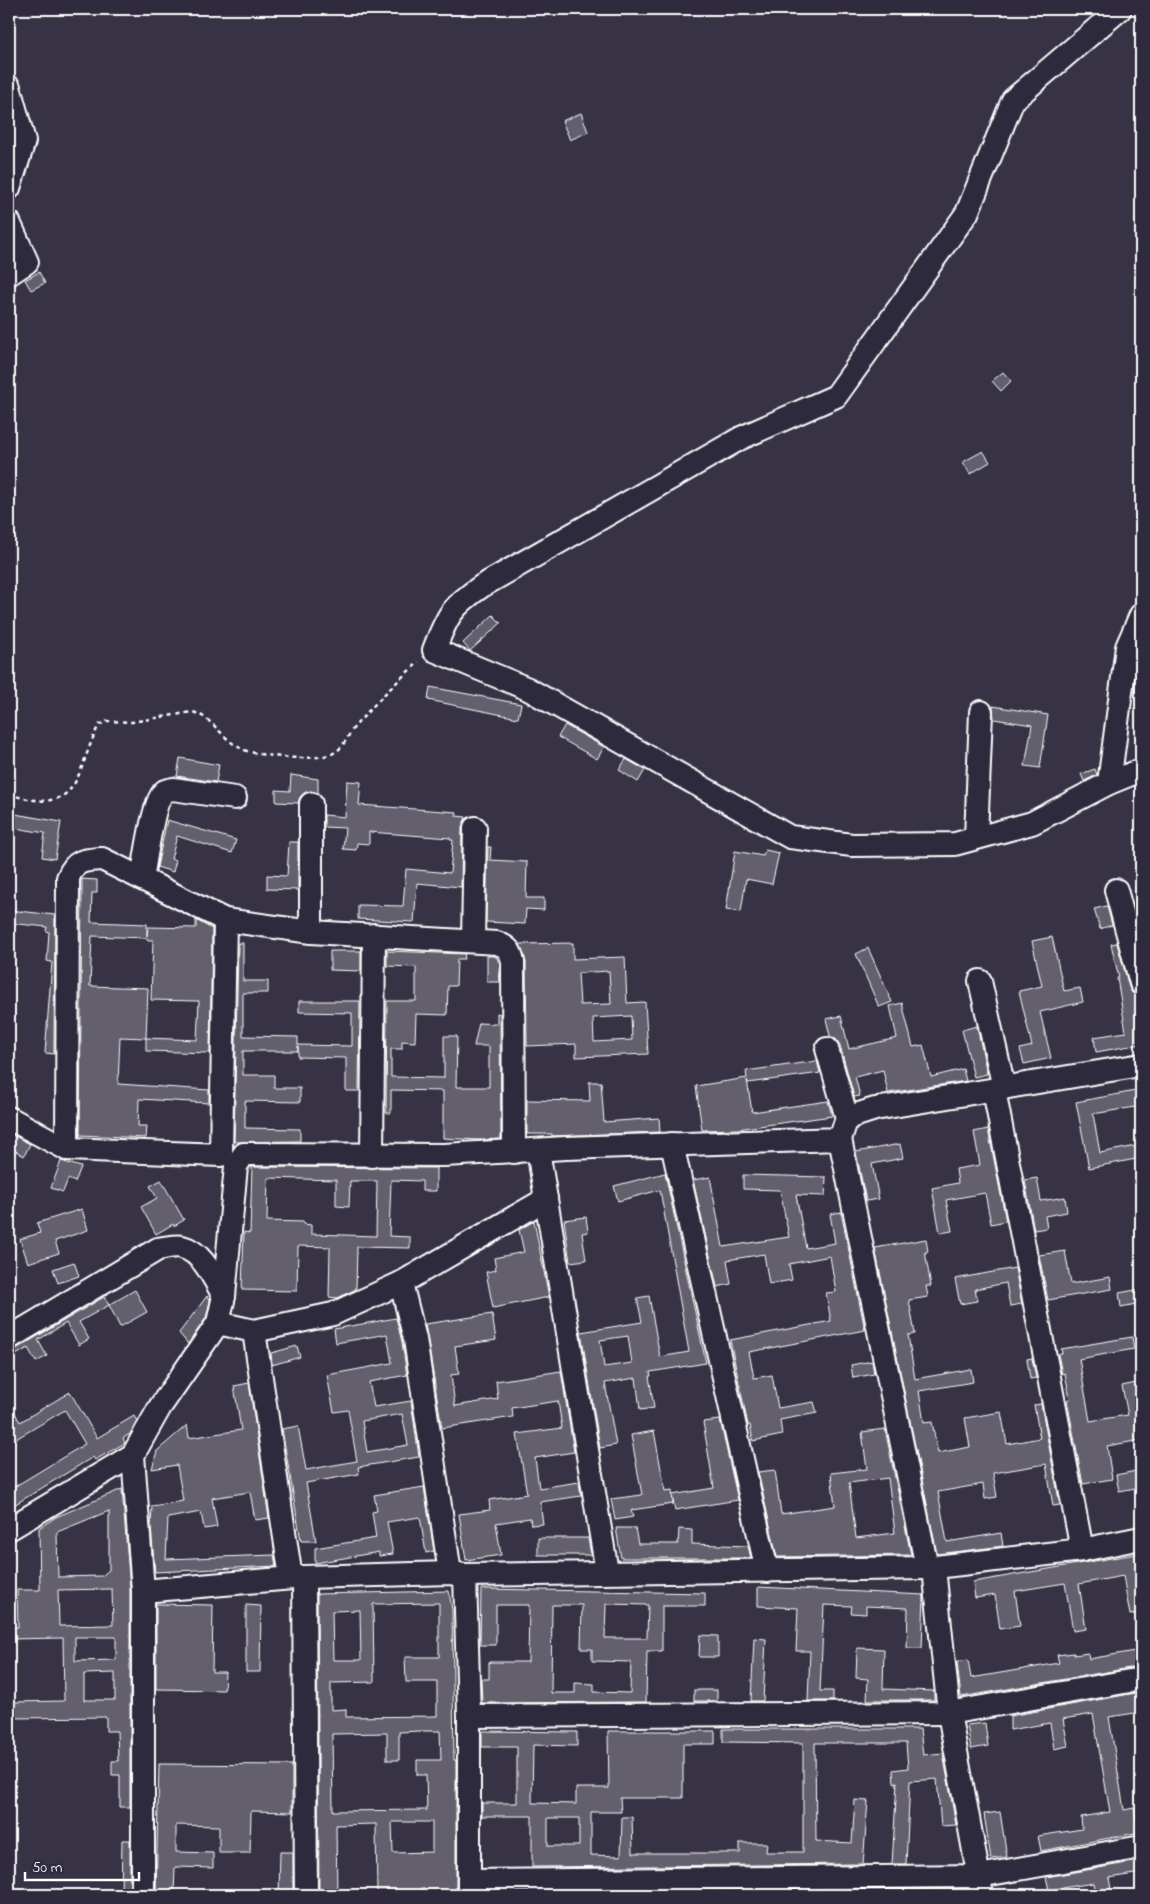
<svg xmlns="http://www.w3.org/2000/svg" width="1150" height="1904" font-family="'Indie Flower',sans-serif">
<style>
.building{fill:#635f6d;stroke:#fff;fill-rule:evenodd}
.lines{fill:none;stroke-linecap:round;stroke-linejoin:round}
.minor-casing{stroke:#fff;stroke-width:26}
.path{stroke:#fff;stroke-width:2.5;stroke-dasharray:4 4;stroke-linecap:butt}
.minor{stroke:#2f2a3d;stroke-width:22}
</style>
<rect width="100%" height="100%" fill="#373345"/>
<filter id="ink" filterUnits="userSpaceOnUse"><feTurbulence type="fractalNoise" baseFrequency=".02" numOctaves="2"/><feDisplacementMap in="SourceGraphic" scale="10" xChannelSelector="R" yChannelSelector="G"/><feConvolveMatrix kernelMatrix="1 2 1 2 8 2 1 2 1" color-interpolation-filters="sRGB"/></filter>
<g filter="url(#ink)">
<g class="building">
<path d="M581,113l7,19 -18,8 -8,-19z"/>
<path d="M39,272l6,11 -14,7 -6,-10z"/>
<path d="M1003,372l8,9 -10,10 -9,-10z"/>
<path d="M983,451l7,11 -20,12 -7,-12z"/>
<path d="M493,615l8,8 -31,28 -7,-8z"/>
<path d="M430,687l91,17 -3,14 -90,-18z"/>
<path d="M993,706l55,9 -8,53 -15,-2 7,-41 -38,-6z"/>
<path d="M565,725l39,22 -7,12 -39,-22z"/>
<path d="M180,758l39,7 -3,17 -39,-6z"/>
<path d="M626,759l19,11 -7,12 -19,-12z"/>
<path d="M1095,769l2,6 -13,6 -3,-7z"/>
<path d="M291,775l27,4v14l-7,-2 -6,1 -5,5 -2,6 -22,-1v-12l14,1z"/>
<path d="M347,781l14,1 -2,23 98,7 -1,4 10,1 -4,11 -1,59 -44,-4 -3,39 -56,-3v-14l45,1 3,-37 44,4 3,-33h-3v-2l-81,-6v12l-12,-1 -1,7 -13,-1 2,-21 -21,-1v-12l21,2z"/>
<path d="M9,813l52,9 -6,37 -13,-2 3,-24 -36,-6z"/>
<path d="M167,820l69,20 -4,13 -55,-17 -6,23 5,1 -3,12 -16,-5z"/>
<path d="M289,842h9v48l-31,-1v-14l20,1z"/>
<path d="M488,847h3l-1,13 37,2 -1,36h18v12l-18,-1 -1,15 -39,-2z"/>
<path d="M765,850l14,3 -7,31 -26,-5 -5,33 -15,-2 9,-59 28,5z"/>
<path d="M82,879l15,1v13h-5l-1,29 56,2v12l1,-9 48,1v-8l16,9 -2,124 -64,-2v-13l-26,-1 -2,47 91,6v13l-70,-4 -1,27h9l-1,12 -66,-3zM92,936l55,2v2h6l-2,60 48,1 -2,39 -51,-2 2,-50 -58,-2z"/>
<path d="M1107,906l5,19 -12,4 -6,-20z"/>
<path d="M9,910l46,5 -1,139 -9,-1 7,-91 -5,-1 2,-29 -3,-1 1,-4 -38,-4z"/>
<path d="M1052,937l12,54 16,-3 3,14 -43,10 11,46 -27,6 -4,-15 12,-3 -13,-55 23,-5 -10,-45z"/>
<path d="M238,943h5v38h25v12h-25v43l55,1v8l54,1v-33l-53,-1v-11h61l-1,90h-13v-33l-48,-1v-11v5h-55v24h31v13h26v14l-55,-1v27l55,1v12l-66,1z"/>
<path d="M573,943v16l52,-2 2,46 18,-1 3,52 -72,3v-13l-49,2 -1,-84 -6,-18zM609,971l2,33 -31,1 -2,-32zM631,1016l1,24 -38,2 -1,-24z"/>
<path d="M1117,943l12,44 3,6 9,3v6h-4l4,24v18l-45,8 -2,-15 32,-5 -9,-54h2l-8,-34z"/>
<path d="M868,948l24,54 -13,5 -23,-53z"/>
<path d="M330,951h31v20l-31,-1z"/>
<path d="M387,951l78,3 -1,5h-7l-1,27h-8l-1,29 -31,-1 -1,28 -13,-1v8h-11v28l53,1v-42h13l-1,51h33v-41h-15l5,-23 18,1v-11l3,1 1,125 -23,1 -35,-2v-47l-52,-1v23h-5l1,-112h29v-34l-29,-1z"/>
<path d="M487,956h7l4,3 2,23h-13z"/>
<path d="M902,1003l11,44 10,-2 8,32 32,-8 3,12 -78,12 -5,-23 -28,7 5,19 -6,1 -14,-52 -4,-6 -6,-3 -4,-17 15,-3 8,33 48,-11 -7,-32z"/>
<path d="M977,1026l10,48 -13,3 -12,-47z"/>
<path d="M817,1061l3,12 -72,10 -1,-3 5,32 76,-11 4,15 -95,13 -35,1 -6,-44 51,-8 -1,-7z"/>
<path d="M589,1082h12l3,40 55,-4 1,14 -108,4v-2h-25v-34l63,1z"/>
<path d="M1141,1090v16l-48,8 7,39 41,-8v13l-52,10 -13,-66z"/>
<path d="M988,1129l18,92 -15,3 -6,-31 -39,7 6,31 -12,2 -8,-45 26,-5 -2,-14 24,-4 -6,-33z"/>
<path d="M9,1133l21,11 -6,12 -15,-9z"/>
<path d="M900,1144l3,14 -31,6 7,35 -13,2 -10,-49z"/>
<path d="M61,1161l20,6 -6,15 -7,-3 -5,13 -12,-4z"/>
<path d="M252,1167l184,1v23h-14v-10l-31,-1 -2,56 21,1v11l-53,-1 -1,42 -18,9 -9,-1 1,-50 -32,-1 -1,45 -55,-1 2,-58 6,1zM268,1178l68,2v26l13,1 1,-26h27l-1,55 -65,-2v-9l-7,-1v-2l-37,-1z"/>
<path d="M665,1173l41,190 -56,9 1,4h-2l5,32 -14,2 -4,-32 -31,5 11,62 -16,3 -19,-116 61,-10 -5,-24 12,-2 11,61 29,-5 -29,-162 -42,11 -4,-15zM628,1336l4,27 -28,4 -4,-27z"/>
<path d="M743,1175l83,2 -1,19 -29,-1 10,53 29,-5 -5,-29 11,-2 24,118 -116,22 5,26 18,-3 6,33 36,-6 3,11 -37,7 2,15 -29,6 -3,-16h-2l-18,-85 101,-19 -5,-28 10,-1 -6,-36 -41,8 3,16 -23,4 -5,-30 -37,6 4,24 -14,3 -24,-107 17,-3 13,70 66,-10 -9,-47 -37,-1z"/>
<path d="M1037,1178l4,23 24,-4 2,15 -22,4 2,12 -13,2 -9,-50z"/>
<path d="M161,1180l23,40 -10,6 -1,-2 -17,10 -15,-27 16,-9 -7,-12z"/>
<path d="M82,1209l6,21 -33,11 4,12 -31,10 -8,-24 20,-6 -3,-10z"/>
<path d="M586,1217l2,15 -6,1 4,27 -16,2 -6,-42z"/>
<path d="M534,1221l15,76 -56,11 -7,-36 10,-2 -2,-12 30,-6 -5,-22z"/>
<path d="M926,1239l2,13h-3l6,34h-5l2,11 -19,3 6,34 -7,1 7,44 56,-10 2,13 -54,9 5,32 8,-1 6,31 32,-6 -5,-29 36,-6 6,32 33,-6 -6,-33 7,-1 19,101 -7,1 -7,-42 -53,9 4,24 -12,2 -2,-15 -45,8 9,50 54,-9 2,13 -66,8 -62,-306z"/>
<path d="M1065,1251l6,33 39,-7 2,12 -64,11 -9,-45z"/>
<path d="M74,1262l5,14 -21,7 -5,-14z"/>
<path d="M1015,1268l7,36 -12,2 -4,-23 -31,6 2,12 -17,3 -5,-25z"/>
<path d="M1141,1289v14l-20,4 -2,-14z"/>
<path d="M135,1290l12,22 -27,15 -11,-22z"/>
<path d="M207,1296l3,5 -4,17 -18,26 -9,-11z"/>
<path d="M104,1297l5,8 -30,17 10,17 -10,6 -13,-22 -28,17 9,16 -11,6 -8,-14 -19,11v-8l7,-2z"/>
<path d="M492,1314l4,26 -41,6 4,28 -8,1 4,31 43,-7 -2,-18 65,-10 13,81 -39,6 4,30 40,-6 2,14 -41,6 3,22 -12,1 -1,-7 -34,5 5,32 -35,5 -7,-46 31,-4 -1,-10 38,-6 -10,-60 45,-6 -4,-27 -46,7 1,9 -71,11 -17,-104z"/>
<path d="M396,1318l6,24 5,33 -38,7 5,25 37,-6 8,56 -61,10 1,7 -53,9 10,58h-15l-19,-112 16,-3 8,44 51,-9 -9,-51 -14,2 -7,-37 65,-12 -5,-29 -51,9 -2,-14zM402,1414l6,31 -41,7 -5,-31z"/>
<path d="M1132,1337l2,12 -55,10 11,62 38,-6 -6,-29 19,-4v58l-34,6 5,33 -29,5 -16,-84 3,-1 -5,-26 -3,1 -4,-20 4,-1 -1,-4z"/>
<path d="M297,1346l3,11 -28,8 -1,-12z"/>
<path d="M1032,1358l4,20 -6,1 -3,-20z"/>
<path d="M872,1361l2,13 -21,4 -2,-13z"/>
<path d="M249,1383l20,135 -14,2 -5,-28 -38,6 5,29 -13,2 -3,-17 -33,6 -2,41 108,-4 2,11 -121,6 -4,-45 1,-21 31,-5 -6,-36 -25,4 5,-18 30,-26 2,13 52,-8 -7,-44z"/>
<path d="M70,1392l27,46 37,-22 3,5 -7,13 -7,4 2,5 -30,17 -2,-3 -84,51v-18l76,-46 -20,-34 -56,33v-40l11,19z"/>
<path d="M720,1420l18,80 -63,10 -3,-15 42,-7 -11,-66z"/>
<path d="M885,1429l26,126 -134,2 -19,-85 17,-2 6,44 54,-8 -4,-33 36,-4 -5,-37zM888,1478l7,55 -39,5 -7,-55z"/>
<path d="M654,1431l11,60 7,-1 1,14 -42,6 2,7 -18,3 -4,-21 31,-4 -11,-60z"/>
<path d="M1141,1470v17l-22,4 -3,-16z"/>
<path d="M424,1487l10,64 -8,2 -6,-36 -33,5 6,32 -14,2v-4l-64,11v-15l61,-10 -4,-26 5,-1 -3,-16z"/>
<path d="M122,1489l8,99v219h-10v-32h-8v-14h6l-1,-30h-11v-14l-93,1v-16l51,-1 -1,-63 -54,1v-12h9l-1,-37h23l-1,-62 17,-11zM109,1511v59l-7,6 -44,1 -1,-45zM110,1589h2l1,36 -54,1 -1,-36zM75,1637h41v23l-41,1zM115,1673v27h-31v-26z"/>
<path d="M616,1528h19l3,16h40l1,-15 13,1v14l56,2 3,12h-130z"/>
<path d="M538,1538h50l3,17h-53z"/>
<path d="M1141,1553v60l-11,2 -7,-39 -44,8 7,45 -13,2 -8,-48 -50,8 5,35 -20,3 -5,-34 -20,3 -2,-16z"/>
<path d="M758,1587l166,8 -2,53h-15l1,-40 -42,-2v8l-15,-1 1,-7 -28,-1 -4,86h13v10h-25l2,-50h-14l2,-43 -40,-2z"/>
<path d="M481,1589l224,4v13h-43v45h-15l-1,51 -164,1 -1,-24h8v-17h39l1,-57h-33v40h-16zM606,1604l42,1 -1,33h-42zM552,1605h30l-1,44h11v12l39,1 -1,31 -36,-1v-8l-19,-1v10h-24z"/>
<path d="M449,1591l3,19 2,150h2v135h-79l-1,-71 -40,1 1,70h-18l-2,-301zM439,1603v54h-34l1,25h31v34l-91,1v-8l-15,1v-27l43,-1 -1,-78zM360,1610l1,50h-28l-1,-49zM419,1731h21l1,29h-24v15h9l1,35 -94,1 -1,-77 55,-1v27h12v-28zM392,1822h40v30l-39,1z"/>
<path d="M156,1604l57,1 -1,67h13l-1,18 -68,-1z"/>
<path d="M246,1605l15,1 -1,66h-14z"/>
<path d="M700,1635l18,1v21h-19z"/>
<path d="M754,1638l12,1 -3,62h-12z"/>
<path d="M857,1648l27,1 -1,40 51,2v9h-67l1,-21 -12,-1z"/>
<path d="M1141,1650v16l-180,31 -4,-35 11,-2 3,18 88,-15 -2,-8 17,-2v2l14,-2 1,6z"/>
<rect x="694" y="1690" width="23" height="11"/>
<path d="M1141,1692v20l-32,5 15,93 10,-2 2,11 5,-1v14l-100,19 -3,-15 44,-7 -1,-12 29,-5 -17,-98 -30,5 5,27 -14,3 -4,-26 -40,7v-14z"/>
<path d="M985,1723l3,23 -17,3 -4,-24z"/>
<path d="M723,1729h197l3,26 20,-2 13,72 -15,1 -4,-47 -27,2 -4,83h-14l5,-82 -3,1 -1,-13 15,-2 -2,-25h-91l1,98 36,2 3,-43 13,1 -5,63 -331,3v-51h-50v-13h35v-56h-35v-16l95,1v14l-44,-1 -1,58 44,1v-16h33l-1,-57h107v13h-32v54h-63l1,14h-30v43l30,1 1,-39h10l1,36h107v-10h27l-1,9h37v-109l-80,-1zM548,1818h31v28h-31z"/>
<path d="M159,1764l133,1v47l-41,-1 -1,42h-31v-27l-43,-1v27l37,1v15l-38,-1 -1,28h-18z"/>
<path d="M1000,1812l7,45 -16,2 -7,-45z"/>
<path d="M122,1840h8v55h-9z"/>
<path d="M280,1852h13v43h-14z"/>
<path d="M1139,1861l2,12 -32,5 3,17h-16l-2,-12 -45,7 -3,-13z"/>
<rect x="786" y="1891" width="14" height="4"/>
</g>
<g class="lines">
<g class="minor-casing">
<g id="minor">
<path d="M1120,9l-107,91 -46,113 -131,183 -95,42 -259,148c-31,21 -35,30 -48,64l94,39 262,148 62,8 103,-1 77,-21 77,-40 32,-13"/>
<path d="M9,87l15,54 -15,47"/>
<path d="M9,222l18,40 -18,12"/>
<path d="M1109,783l18,-136 14,-32"/>
<path d="M976,838l5,-126"/>
<path d="M142,879c3,-16 11,-80 23,-88 2,-1 5,-1 8,-2l62,9"/>
<path d="M1116,890l25,93"/>
<path d="M311,932v-128"/>
<path d="M473,941l2,-113"/>
<path d="M980,981l24,107"/>
<path d="M827,1049l20,69"/>
<path d="M994,1090l88,460"/>
<path d="M9,1118l58,31 154,6 4,-235 86,12 186,11c11,4 14,8 16,19l1,190"/>
<path d="M840,1139l87,429"/>
<path d="M672,1144l95,427"/>
<path d="M67,1149l1,-271c7,-18 16,-18 34,-19l123,61"/>
<path d="M538,1150l69,422"/>
<path d="M372,1156l2,-221"/>
<path d="M218,1323l36,8 37,247"/>
<path d="M254,1331l79,-17 68,-31"/>
<path d="M9,1338l149,-89c7,-1 17,-4 24,-2 21,5 32,32 42,49"/>
<path d="M133,1455l10,136v304"/>
<path d="M9,1529l124,-74 27,-48 58,-84 6,-27 12,-130 8,-12 200,1 122,-7 274,-9 7,-21 28,-9 266,-44"/>
<path d="M934,1568l15,145 33,182"/>
<path d="M450,1573l-35,-234 -14,-56 145,-84"/>
<path d="M465,1575l4,141v178"/>
<path d="M304,1577l2,318"/>
<path d="M143,1591l161,-14 146,-4 15,2 462,-7 155,-18 59,-12"/>
<path d="M469,1716l480,-3 192,-34"/>
<path d="M469,1881l510,-5 162,-29"/>
</g>
</g>
<path class="path" d="M9,794c74,24 65,-21 90,-69l8,-4 25,1 60,-10c21,4 31,31 55,39 19,6 74,12 90,0 9,-7 12,-19 20,-27 19,-22 40,-43 62,-62"/>
<use href="#minor" class="minor"/>
</g>
</g>
<rect width="1150" height="1904" fill="none" stroke="#2f2a3d" stroke-width="30"/>
<rect x="15" y="15" width="1120" height="1874" fill="none" stroke="#fff" stroke-width="2" filter="url(#ink)"/>
<path d="M25 1872v8h114v-8" fill="none" stroke="#ffffff" stroke-width="2.5"/>
<text x="32" y="1872" font-size="15" fill="#ffffff" stroke="#2f2a3d" stroke-width="4" paint-order="stroke">50 m</text>
</svg>
